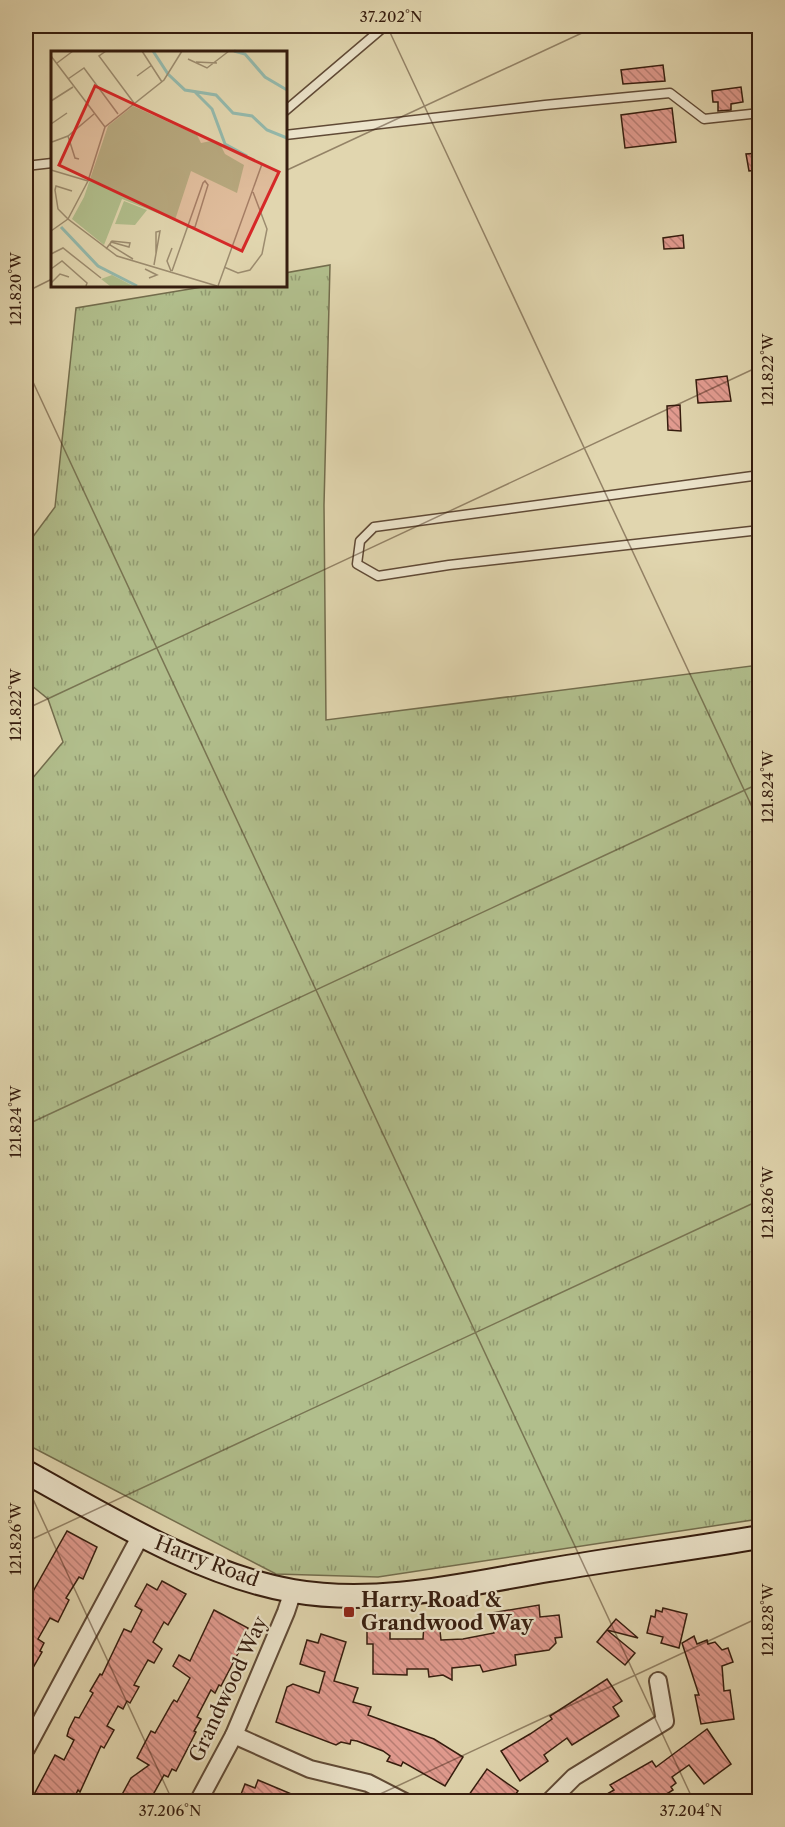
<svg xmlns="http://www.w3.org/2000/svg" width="785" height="1827" font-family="'Libre Caslon Text',serif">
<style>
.grass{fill:url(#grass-tufts);stroke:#736d4d;stroke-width:1.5}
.building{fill:url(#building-back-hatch);stroke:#351c0e;stroke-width:1.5}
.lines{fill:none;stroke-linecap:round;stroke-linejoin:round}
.lane-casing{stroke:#604a36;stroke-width:11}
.street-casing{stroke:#604a36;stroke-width:20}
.secondary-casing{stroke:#351c0e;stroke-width:26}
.lane{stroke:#ece4cb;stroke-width:8}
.street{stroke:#ece4cb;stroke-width:16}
.secondary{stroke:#ece4cb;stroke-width:22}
.ticks{fill:none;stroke:#351c0e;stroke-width:1.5;stroke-opacity:0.45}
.poi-dot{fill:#8f2418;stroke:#ece4cb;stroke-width:2}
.labels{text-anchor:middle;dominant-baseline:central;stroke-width:4.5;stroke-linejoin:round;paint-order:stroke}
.street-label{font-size:20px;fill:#351c0e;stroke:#ece4cb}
.poi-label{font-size:20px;font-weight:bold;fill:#351c0e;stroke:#ece4cb;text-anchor:start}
.inset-river{fill:none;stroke:#94b9ac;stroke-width:3}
.inset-road{fill:none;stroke:#9c8c6f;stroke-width:1.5}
.view{fill:#d62828;fill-opacity:0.15;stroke:#d62828;stroke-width:3}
.inset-edge{fill:none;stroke:#351c0e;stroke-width:3}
.neatline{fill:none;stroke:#351c0e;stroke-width:2}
.ticks-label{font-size:15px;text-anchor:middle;fill:#351c0e}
</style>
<defs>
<pattern id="grass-tufts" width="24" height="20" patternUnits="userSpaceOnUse" patternTransform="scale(1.5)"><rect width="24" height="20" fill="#b1be8c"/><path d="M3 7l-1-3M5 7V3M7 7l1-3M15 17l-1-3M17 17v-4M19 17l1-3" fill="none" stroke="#919a71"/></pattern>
<pattern id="building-back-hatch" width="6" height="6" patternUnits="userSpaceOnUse" patternTransform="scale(1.5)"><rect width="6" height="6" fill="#e39c91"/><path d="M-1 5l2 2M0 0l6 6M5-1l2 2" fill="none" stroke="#b97e75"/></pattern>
</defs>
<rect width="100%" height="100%" fill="#e1d6af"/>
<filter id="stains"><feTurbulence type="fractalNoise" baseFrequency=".00333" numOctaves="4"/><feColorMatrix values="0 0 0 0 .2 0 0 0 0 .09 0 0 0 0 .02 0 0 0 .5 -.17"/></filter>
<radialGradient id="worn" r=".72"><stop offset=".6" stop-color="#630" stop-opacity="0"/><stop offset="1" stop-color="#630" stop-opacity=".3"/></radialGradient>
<path class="grass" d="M330,265l-6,240 2,215 433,-55v854l-381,58 -102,-3 -250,-130v-658l37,-44 -15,-43 -22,-18v-135l29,-39 21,-199 138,-23h71v-12z"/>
<g class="building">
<path d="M663,65l2,16 -42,3 -2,-14z"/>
<path d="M741,87l2,15 -12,2v6l-13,1v-9h-5l-1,-11z"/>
<path d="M672,108l4,34 -51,6 -4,-33z"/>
<path d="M759,153v17l-10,1 -3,-17z"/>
<path d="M683,235l1,13 -20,1 -1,-11z"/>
<path d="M727,376l4,25 -33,2 -2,-23z"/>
<path d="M680,405l1,26 -13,-1 -1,-24z"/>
<path d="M67,1531l30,16 -14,32 -4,-2 -13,21 3,2 -11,22 -8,-4 -12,21 6,4 -4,8 2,1 -16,28v-76z"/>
<path d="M162,1581l24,13 -18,31 -4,-3 -11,20 9,7 -8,14 -6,-3 -14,25 5,2 -9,16 -3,-2 -4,8 -5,-3 -11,20 7,4 -10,18 -3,-2 -21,46 -2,-2 -6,12h-42l25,-47 9,5 10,-20 -7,-4 2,-7 6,-12 4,1 14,-25 -3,-2 10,-17 2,1 22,-46 7,3 11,-22 -7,-4 12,-22 10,6z"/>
<path d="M539,1605l1,12 19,-2 3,22 -7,1 1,5 -7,7 -34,5 1,10 -33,7 -3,-7 -28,3v12l-9,-5 -14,2 -1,-8h-21v6l-34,-1v-30h-6v-16h23v11h33l1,-15 15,-2 2,18 22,-1 31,-6 -3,-20z"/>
<path d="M663,1608l24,6 -8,34 -18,-5 2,-6 -16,-4 4,-17 4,1 1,-7 6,2z"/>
<path d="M214,1610l34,18 -6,12 2,2 -23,44 -2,-1 -4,8 -4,-3 -14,27 4,2 -7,12 2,1 -20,39 -4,-2 -4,8 -4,-2 -15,27h-31l13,-24 18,-13 -12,-7 14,-27 4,2 17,-30 2,-3 3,2 13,-24 -17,-12 6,-11 11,6z"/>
<path d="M616,1619l22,19 -31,-8 28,23 -10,12 -28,-23z"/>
<path d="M321,1634l25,8 -12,39 24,7 -5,14 18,5 -3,8 66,24 29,18 -18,29 -42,-24 -2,4 -14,-5 3,-5 -7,-5 -26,-10 -6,-1 -1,4 -9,-2 -5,3 -60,-23 11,-35 6,-3 26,9 6,-21 -25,-8 7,-24 11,3z"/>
<path d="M694,1636l3,8 10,-4 1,4 7,-2 7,8 6,-2 5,14 -11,4 2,25 6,-1 4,29 -33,5 -6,-29h4l-17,-52z"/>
<path d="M607,1679l15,22 -9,6 6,9 -47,29 -5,-7 -23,17 4,6 -28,20 -19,-30 29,-17 22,-15 -2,-3z"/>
<path d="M707,1729l24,35 -27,20 -15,-19 -17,12 4,6 -5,4 2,3 -19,12h-43l-4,-8 7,-4 -4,-5 42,-24 4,6z"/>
<path d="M487,1769l31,22 -8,11h-46z"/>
<path d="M258,1780l50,21v1h-70l7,-18 10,4z"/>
</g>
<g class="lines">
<g class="lane-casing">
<g id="lane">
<path d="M285,111l100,-85"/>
<path d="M285,135l260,-30 125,-12 34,26 56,-6"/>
<path d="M26,166l26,-3"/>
<path d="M760,475l-386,52 -14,14 -3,23 21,12 71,-11 311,-35"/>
</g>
</g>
<g class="street-casing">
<g id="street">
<path d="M234,1735l76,34 58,14 37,19"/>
<path d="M26,1749l115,-214"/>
<path d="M198,1802l36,-67 52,-123 7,-21"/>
<path d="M549,1802l25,-25 91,-56 -7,-40"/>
</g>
</g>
<g class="secondary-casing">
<path id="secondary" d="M26,1472c82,45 174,103 267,119 85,15 173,-7 256,-21 70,-12 141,-21 211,-33"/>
</g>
<use href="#lane" class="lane"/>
<use href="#street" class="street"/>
<use href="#secondary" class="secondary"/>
</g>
<path class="ticks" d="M387,26l373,798M285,171l312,-145M26,292l26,-13M26,367l668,1435M26,709l734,-343M26,1125l734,-342M26,1484l147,318M26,1542l734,-342M363,1802l397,-185"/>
<rect class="poi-dot" x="343" y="1606" width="12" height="12" rx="3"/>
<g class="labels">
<g class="street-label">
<text transform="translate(207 1561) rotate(21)">Harry Road</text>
<text transform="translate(228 1689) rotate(-65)">Grandwood Way</text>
</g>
<g class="poi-label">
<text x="361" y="1600">Harry Road &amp;<tspan x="361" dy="23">Grandwood Way</tspan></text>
</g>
</g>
<g transform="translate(51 51)">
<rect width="236" height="236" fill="#e1d6af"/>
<path d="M82,55l64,29 4,8 10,-2 10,5 4,8 19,11 -7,28 -46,-22 -16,49 -53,-21 -18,46 -32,-26 12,-22 24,-71zM61,224l21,11h-23l-9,-7z" fill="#b1be8c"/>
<path d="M73,150l23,9 -12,15 -20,-1z" fill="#b1be8c"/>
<path class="inset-river" d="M102,0l15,23 17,16 31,5 17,18 19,3 15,14 20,8M183,0l11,3 20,23 22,13M143,40l18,18 13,35 22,12M10,176l37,39 39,20"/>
<path class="inset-road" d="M55,0l-7,5 35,47M91,0l20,31M0,5l54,71M137,8l19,9 22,-17M145,11l21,1M6,12l16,-12M86,25l15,-11M17,28l16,-11 34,46M0,50l22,-14M0,73l16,-11M17,85l7,22 4,1M1,91l16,-6 26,-22M0,119l37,11 -20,38 49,37 100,30M37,130l17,-54 59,-47 18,-29M17,168l-10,-10 -3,-19 1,-4 16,5M0,180l17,-12M55,198l6,-8 18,2 -1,4 -18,-5 -1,3 23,14M0,203l12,-6 38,30M103,214l6,-34 -4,1v22M173,216l14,6 12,-3 12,-16 5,-25 -14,-37M0,218l11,-8 25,22 -1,3M94,218l12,6 -8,3M120,220l-4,-10 5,-13M121,220l31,-88 2,-2 3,4 -13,42h-7M0,232l9,-9 9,3M167,235l44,-122"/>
<path class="view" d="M44,35l184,86 -37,79 -183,-86z"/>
<rect width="236" height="236" class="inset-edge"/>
</g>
<rect width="785" height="1827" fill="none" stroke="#e1d6af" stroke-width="66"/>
<rect x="33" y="33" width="719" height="1761" class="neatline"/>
<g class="ticks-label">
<text x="391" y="22">37.202°N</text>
<text transform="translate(16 289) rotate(-90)" y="5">121.820°W</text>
<text transform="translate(768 370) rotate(-90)" y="5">121.822°W</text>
<text transform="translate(16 705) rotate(-90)" y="5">121.822°W</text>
<text transform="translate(768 787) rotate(-90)" y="5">121.824°W</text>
<text transform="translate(16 1122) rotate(-90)" y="5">121.824°W</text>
<text transform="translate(768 1203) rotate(-90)" y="5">121.826°W</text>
<text transform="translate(16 1539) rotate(-90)" y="5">121.826°W</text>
<text transform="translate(768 1620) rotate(-90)" y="5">121.828°W</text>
<text x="170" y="1816">37.206°N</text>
<text x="691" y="1816">37.204°N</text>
</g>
<rect width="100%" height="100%" filter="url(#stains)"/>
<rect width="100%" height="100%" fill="url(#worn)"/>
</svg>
